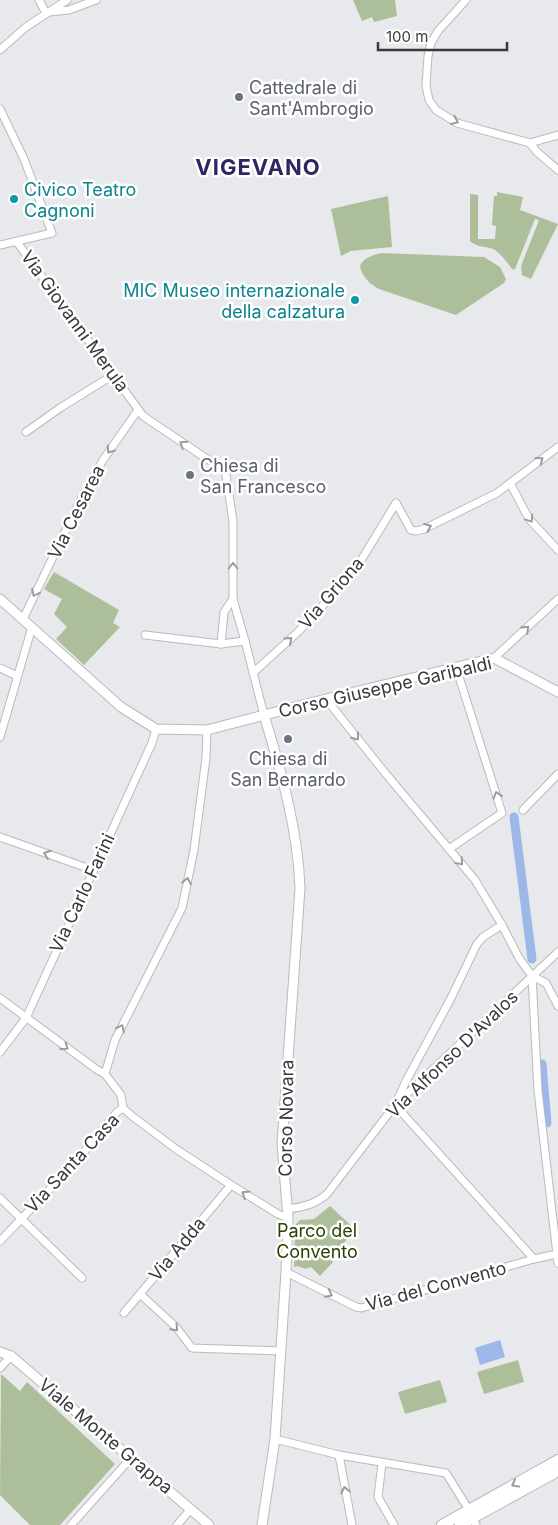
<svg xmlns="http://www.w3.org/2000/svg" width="558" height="1525" font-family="Inter,sans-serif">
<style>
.green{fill:#adbf9a}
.water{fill:#9db7e8}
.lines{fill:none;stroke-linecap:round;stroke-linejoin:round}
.canal{stroke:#9db7e8;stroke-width:9}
.minor-casing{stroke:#b8babc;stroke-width:9}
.tertiary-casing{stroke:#b8babc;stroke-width:11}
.secondary-casing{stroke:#b8babc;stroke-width:12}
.minor{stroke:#fff;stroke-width:7}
.tertiary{stroke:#fff;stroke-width:9}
.secondary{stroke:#fff;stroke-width:10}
.oneway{stroke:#9c9c9c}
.worship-dot{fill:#6b7280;stroke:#fff;stroke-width:2}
.culture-dot{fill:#0f9aa8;stroke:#fff;stroke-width:2}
.labels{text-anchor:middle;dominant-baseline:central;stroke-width:5;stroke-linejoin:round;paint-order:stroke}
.worship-label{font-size:18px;fill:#5b616d;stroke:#fff;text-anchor:start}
.culture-label{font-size:18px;fill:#0d838f;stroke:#fff;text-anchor:start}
.street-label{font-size:18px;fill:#38393a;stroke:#fff}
.park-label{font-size:18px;fill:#2b4005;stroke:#fff}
.district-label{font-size:22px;font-weight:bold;letter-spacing:1px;fill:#2e2661;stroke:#fff}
</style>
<rect width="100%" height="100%" fill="#e8e9ec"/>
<g class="green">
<path d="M353,0h42l2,16 -23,6 -2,-5 -10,4z"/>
<path d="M497,192l26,5 -3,13 38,14 -27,55 -9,-4 -1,-9 18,-46 -4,-1 -20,50 -2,1c-6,-7 -12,-17 -20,-21 -8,-3 -17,-2 -23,-8v-47l8,1v44h17l1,-13 -4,-1 2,-29h3z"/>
<path d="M388,196l4,51 -41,4 -10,5 -10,-47z"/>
<path d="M381,253l103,4 16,10 6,12 -2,4 -48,32 -77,-26c-9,-5 -17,-12 -19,-23 3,-8 13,-11 21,-13z"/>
<path d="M54,572l65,38 -6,13 7,4 -36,38 -28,-26 11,-12 -13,-13 8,-15 -18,-10z"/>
<path d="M330,1206l26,24 -26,28 3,4 -13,14 -9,-9 -5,2 -9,-3 -3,1 1,-42 5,-5 14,-1z"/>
<path d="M518,1360l6,22 -40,12 -7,-22z"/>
<path d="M1,1374l19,17 7,-9 88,82 -55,61h-30l-30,-30z"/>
<path d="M440,1380l7,22 -42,12 -7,-22z"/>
</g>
<path class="water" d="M500,1340l5,17 -25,8 -5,-17z"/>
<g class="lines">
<g class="canal">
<path d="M514,817l18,142"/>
<path d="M542,1064l5,59"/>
</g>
<g class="minor-casing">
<g id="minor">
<path d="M39,0l7,13"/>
<path d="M466,0l-28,31 -7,12 -3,13 -2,30 3,14 7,10 21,13 73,20 28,-8"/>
<path d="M49,12l20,-2 27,-10"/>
<path d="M0,50l26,-23 41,-27"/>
<path d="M0,109l24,50 28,74 -52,12"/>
<path d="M530,143l7,9 21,18"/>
<path d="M17,242l126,174 64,43 18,9 8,53v78l12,42 19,74"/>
<path d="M26,432l34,-24 53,-33"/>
<path d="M510,483l19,36 29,31"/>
<path d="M396,503l15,27 5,1 8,-2 73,-36 61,-46"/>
<path d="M23,619l60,-124 20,-35 35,-50"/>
<path d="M145,635l76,9 24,-3"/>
<path d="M221,644l3,-32 9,-13"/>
<path d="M494,658l64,-59"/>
<path d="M0,668l17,8"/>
<path d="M253,673l45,-41 56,-60 42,-69"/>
<path d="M326,699l60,75 89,106 27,45 17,33 13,18 6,115 20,172"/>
<path d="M0,737l32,-110"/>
<path d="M523,810l35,-36"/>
<path d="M0,837l93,33"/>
<path d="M449,849l53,-36 -46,-146"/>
<path d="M502,925l-19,12 -6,7 -27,56 -44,81 -11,24 139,154 23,-5"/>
<path d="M532,976l14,7 12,23"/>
<path d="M0,998l96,71 9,5 16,21 2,13 9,8 44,33 55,36 47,29 10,4"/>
<path d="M0,1052l26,-34 126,-275 4,-14"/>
<path d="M105,1074l10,-34 67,-132 12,-58 12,-92 1,-28"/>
<path d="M0,1198l82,80"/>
<path d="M287,1209c16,-2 27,-4 40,-15l68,-89 163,-153"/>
<path d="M0,1241l75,-78 42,-51 6,-4"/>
<path d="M286,1272l70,35 5,1 173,-49"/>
<path d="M140,1294l36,33 16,21 88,3"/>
<path d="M124,1313l107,-128"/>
<path d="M0,1368l11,-12"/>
<path d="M275,1439l64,16 107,18 23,37 7,15"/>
<path d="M339,1455l13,70"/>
<path d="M382,1463l-4,34 16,28"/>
<path d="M71,1525l60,-67"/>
<path d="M177,1525l14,-16"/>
</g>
</g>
<g class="tertiary-casing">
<g id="tertiary">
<path d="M0,599l121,108 35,22 51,1 119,-31 168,-41 64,34"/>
<path d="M0,1352l11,4 198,169"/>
<path d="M262,1525l13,-86 11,-167 2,-54 -6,-74 18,-256c-2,-59 -19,-117 -36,-173"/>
</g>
</g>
<g class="secondary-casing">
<g id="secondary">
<path d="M442,1525l116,-65"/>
<path d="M460,1525l98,-54"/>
</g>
</g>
<use href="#minor" class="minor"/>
<use href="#tertiary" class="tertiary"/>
<use href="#secondary" class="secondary"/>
</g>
<defs><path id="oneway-chevron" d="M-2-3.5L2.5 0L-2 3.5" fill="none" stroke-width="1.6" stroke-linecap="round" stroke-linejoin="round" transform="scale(1.25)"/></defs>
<g class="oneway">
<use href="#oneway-chevron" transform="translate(455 121) rotate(24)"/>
<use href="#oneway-chevron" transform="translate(183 444) rotate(-147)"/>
<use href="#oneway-chevron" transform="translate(110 450) rotate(125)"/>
<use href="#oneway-chevron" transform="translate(540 460) rotate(-36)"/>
<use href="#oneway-chevron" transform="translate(530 519) rotate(56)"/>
<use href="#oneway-chevron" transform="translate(428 527) rotate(-23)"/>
<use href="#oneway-chevron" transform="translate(233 566) rotate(-90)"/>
<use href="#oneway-chevron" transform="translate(35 593) rotate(116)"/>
<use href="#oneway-chevron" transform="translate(526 629) rotate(-43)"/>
<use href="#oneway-chevron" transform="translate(289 640) rotate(-42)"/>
<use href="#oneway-chevron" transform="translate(356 737) rotate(52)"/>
<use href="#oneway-chevron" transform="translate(497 795) rotate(-107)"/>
<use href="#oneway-chevron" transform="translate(47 854) rotate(-160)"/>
<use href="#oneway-chevron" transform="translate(460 862) rotate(50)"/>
<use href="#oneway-chevron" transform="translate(187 881) rotate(-79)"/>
<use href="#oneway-chevron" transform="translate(121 1028) rotate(-63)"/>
<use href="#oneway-chevron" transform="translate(65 1047) rotate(36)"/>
<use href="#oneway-chevron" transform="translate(245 1194) rotate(-148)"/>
<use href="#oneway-chevron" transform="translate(329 1294) rotate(27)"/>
<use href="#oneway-chevron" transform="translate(175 1328) rotate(47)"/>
<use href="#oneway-chevron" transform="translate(515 1484) rotate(151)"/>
<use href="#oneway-chevron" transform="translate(345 1490) rotate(-101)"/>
</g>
<g class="worship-dot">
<circle cx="239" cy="97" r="5"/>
<circle cx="190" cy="475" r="5"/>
<circle cx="288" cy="739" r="5"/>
</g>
<g class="culture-dot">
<circle cx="14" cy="199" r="5"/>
<circle cx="355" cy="300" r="5"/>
</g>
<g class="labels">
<g class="worship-label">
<text x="249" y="87">Cattedrale di<tspan x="249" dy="21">Sant'Ambrogio</tspan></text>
<text x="200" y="465">Chiesa di<tspan x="200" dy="21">San Francesco</tspan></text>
<text x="288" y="758" text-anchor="middle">Chiesa di<tspan x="288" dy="21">San Bernardo</tspan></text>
</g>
<g class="culture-label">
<text x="24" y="189">Civico Teatro<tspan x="24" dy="21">Cagnoni</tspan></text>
<text x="345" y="290" text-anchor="end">MIC Museo internazionale<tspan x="345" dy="21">della calzatura</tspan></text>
</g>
<g class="street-label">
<text transform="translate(75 321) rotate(54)">Via Giovanni Merula</text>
<text transform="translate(76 512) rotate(-63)">Via Cesarea</text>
<text transform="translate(331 593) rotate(-49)">Via Griona</text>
<text transform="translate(385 687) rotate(-13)">Corso Giuseppe Garibaldi</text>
<text transform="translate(82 893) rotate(-65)">Via Carlo Farini</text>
<text transform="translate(452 1054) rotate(-44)">Via Alfonso D'Avalos</text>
<text transform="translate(286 1118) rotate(-89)">Corso Novara</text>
<text transform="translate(72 1163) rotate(-47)">Via Santa Casa</text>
<text transform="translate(177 1249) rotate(-50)">Via Adda</text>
<text transform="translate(436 1286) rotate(-15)">Via del Convento</text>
<text transform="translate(106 1436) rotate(40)">Viale Monte Grappa</text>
</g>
<g class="park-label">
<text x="317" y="1230">Parco del<tspan x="317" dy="21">Convento</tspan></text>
</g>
<g class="district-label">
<text x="258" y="167">VIGEVANO</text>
</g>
</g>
<path d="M378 42v8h129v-8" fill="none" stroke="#38393a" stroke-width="2.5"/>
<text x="386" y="42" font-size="15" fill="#38393a" stroke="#ffffff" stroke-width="4" paint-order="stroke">100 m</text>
</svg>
